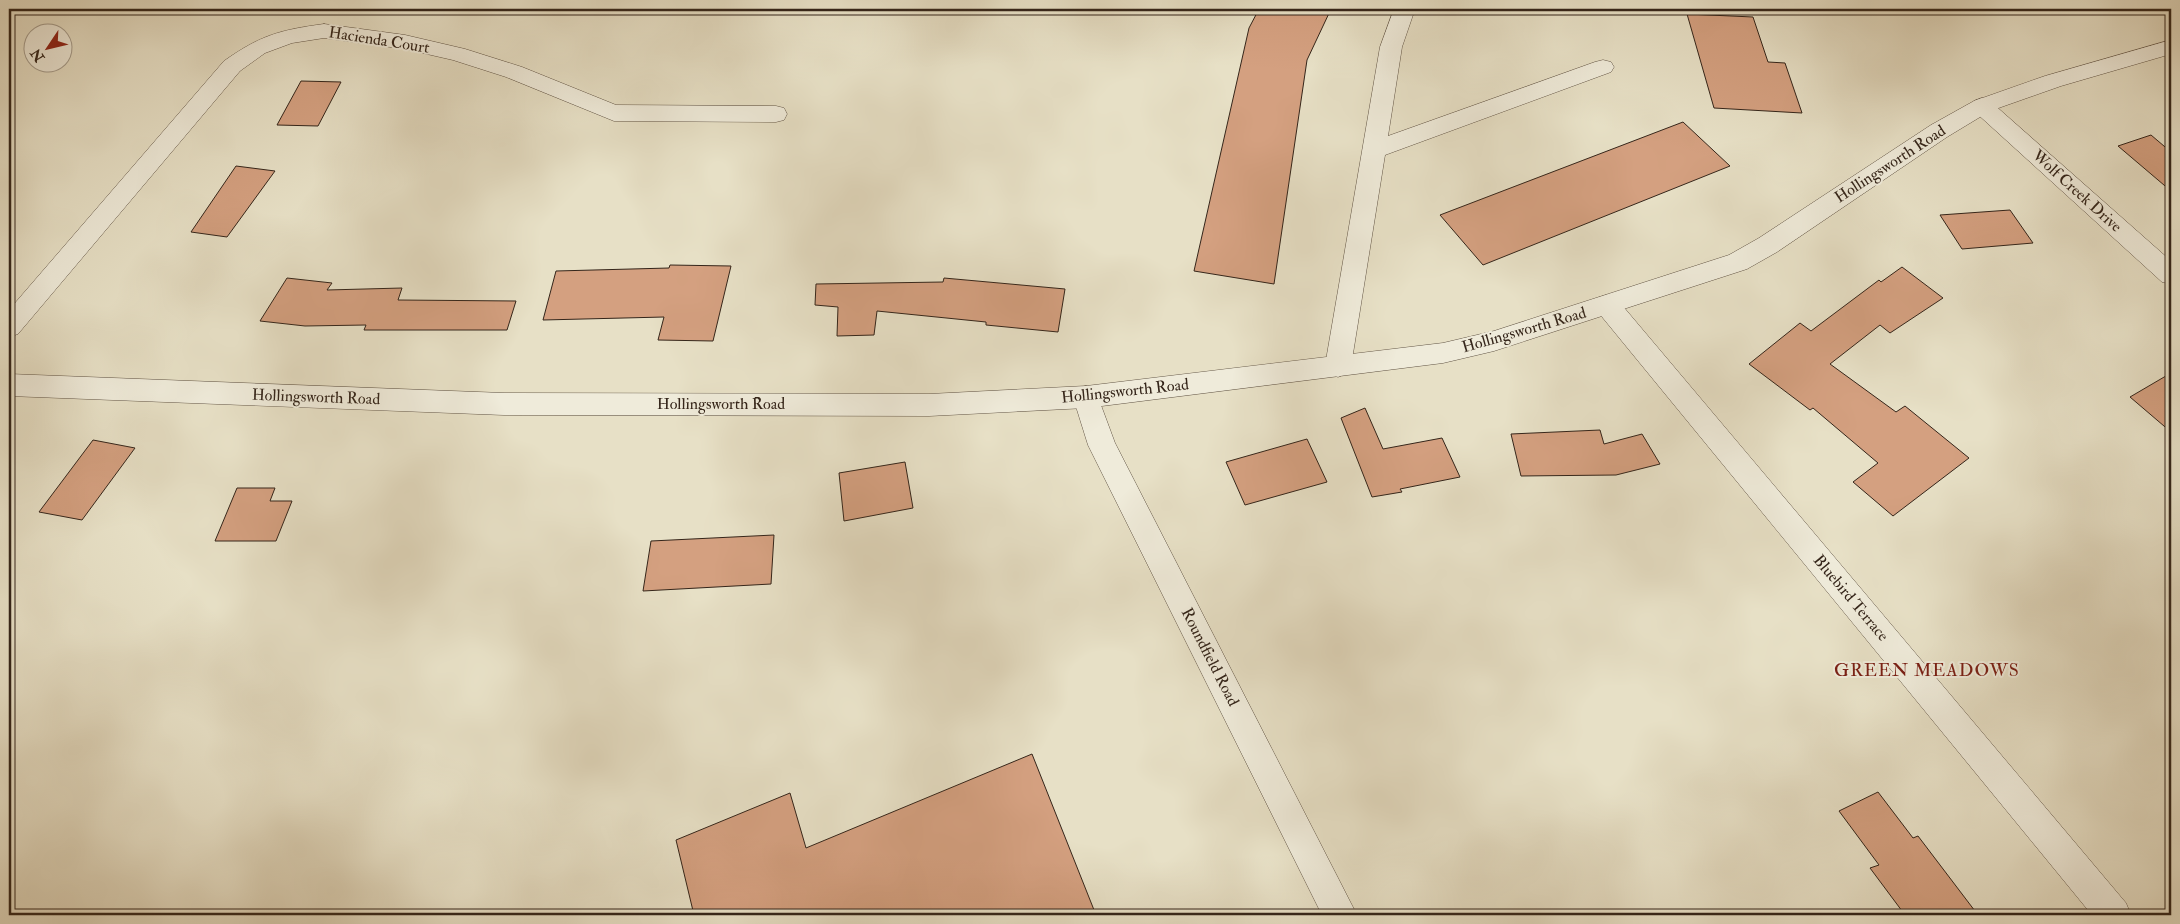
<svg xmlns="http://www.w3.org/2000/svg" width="2180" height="924" font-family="'IM FELL Double Pica',serif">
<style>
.building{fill:#d4a080;stroke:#34251a}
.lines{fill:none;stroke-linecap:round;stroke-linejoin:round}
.minor-casing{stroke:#615445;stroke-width:1}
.tertiary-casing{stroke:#615445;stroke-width:1}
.minor{fill:#efebda;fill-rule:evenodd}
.tertiary{fill:#efebda;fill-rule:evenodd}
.labels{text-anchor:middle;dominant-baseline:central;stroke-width:4;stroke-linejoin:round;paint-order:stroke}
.street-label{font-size:16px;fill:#34251a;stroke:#efebda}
.neighbourhood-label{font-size:18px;letter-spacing:1px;fill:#7a1f14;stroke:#efebda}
</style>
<rect width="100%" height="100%" fill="#e7e0c6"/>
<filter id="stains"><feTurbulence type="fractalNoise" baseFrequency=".004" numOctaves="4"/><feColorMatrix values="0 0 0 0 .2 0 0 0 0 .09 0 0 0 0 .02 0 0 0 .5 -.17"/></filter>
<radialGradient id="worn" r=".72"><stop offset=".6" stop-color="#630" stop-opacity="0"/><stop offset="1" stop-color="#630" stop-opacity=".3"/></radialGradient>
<g class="building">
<path d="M1259,9h72l-24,51 -33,224 -80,-13 55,-243z"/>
<path d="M1687,14l66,3 15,45 17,1 17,50 -88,-5z"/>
<path d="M301,81l40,1 -23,44 -41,-1z"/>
<path d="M1683,122l47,44 -247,99 -43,-50z"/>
<path d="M2151,135l20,17v39l-53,-45z"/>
<path d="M236,166l39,5 -48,66 -36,-5z"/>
<path d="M2010,210l23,33 -71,6 -22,-34z"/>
<path d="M670,265l61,1 -18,75 -55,-1 6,-23 -121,3 13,-49 113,-3z"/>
<path d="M1902,267l41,31 -53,35 -10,-8 -50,39 66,48 9,-6 64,52 -76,58 -40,-34 25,-19 -65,-55 -3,2 -61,-46 51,-41 11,8 68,-51 2,2z"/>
<path d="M287,278l45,5 -5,7 75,-2 -4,12 118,1 -9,29h-143l2,-5 -61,1 -45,-5z"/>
<path d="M944,278l121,11 -7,43 -72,-7v-3l-109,-11 -3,24 -37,1 1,-29 -23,-2 1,-21 127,-2z"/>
<path d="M2171,373v59l-41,-35z"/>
<path d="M1365,408l18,41 59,-11 18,39 -60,12 2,3 -30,5 -31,-79z"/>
<path d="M1600,430l4,14 38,-10 18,30 -44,11 -95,1 -10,-42z"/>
<path d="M1307,439l20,43 -82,23 -19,-43z"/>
<path d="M93,440l42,8 -53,72 -43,-8z"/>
<path d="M905,462l8,46 -69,13 -5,-48z"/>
<path d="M237,488h38l-5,13h22l-16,40h-61z"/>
<path d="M774,535l-3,49 -128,7 8,-50z"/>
<path d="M1032,754l64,161h-402l-18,-75 114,-47 16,55z"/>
<path d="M1878,792l35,46 5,-2 60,79h-73l-35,-47 9,-3 -40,-54z"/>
</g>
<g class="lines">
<g class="minor-casing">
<g id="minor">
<path d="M1394,9h21l-13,38 -14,89 207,-74 8,-2 8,2 3,5 -3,5 -226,83 -34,211 -4,7 -9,4 -9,-4 -4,-7 55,-319z"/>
<path d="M324,24l81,11 60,14 57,18 94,38 160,1 8,2 3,6 -3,6 -8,2 -162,-1 -108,-44 -53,-17 -48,-11 -81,-11 -32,5 -27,10 -25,18 -222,263 -9,3v-27l215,-249c37,-26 56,-31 100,-37z"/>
<path d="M1982,98l8,3 181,160v23l-9,-2 -188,-171 -3,-5 3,-5z"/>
<path d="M1607,295l9,3 510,605 5,12h-39l-494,-603 -4,-7 4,-7z"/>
<path d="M1086,386l9,3 20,54 242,472h-35l-234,-470 -15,-48 4,-8z"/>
</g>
</g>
<g class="tertiary-casing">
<path id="tertiary" d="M2171,40v14l-110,32 -71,25 -43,26 -170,115 -30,17 -253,82 -51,12 -357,45 -157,8 -425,-1 -495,-19v-22l495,19 425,1 157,-8 357,-43 51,-12 235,-76 30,-17 172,-113 43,-24 71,-25z"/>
</g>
<use href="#minor" class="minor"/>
<use href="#tertiary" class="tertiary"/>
</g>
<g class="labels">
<g class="street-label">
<text transform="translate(379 40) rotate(9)">Hacienda Court</text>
<text transform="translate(1890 164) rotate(-33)">Hollingsworth Road</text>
<text transform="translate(2077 191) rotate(42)">Wolf Creek Drive</text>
<text transform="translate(1524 330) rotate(-16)">Hollingsworth Road</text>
<text transform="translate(1125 391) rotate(-6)">Hollingsworth Road</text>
<text transform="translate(316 397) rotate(2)">Hollingsworth Road</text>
<text x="721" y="404">Hollingsworth Road</text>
<text transform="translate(1851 598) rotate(50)">Bluebird Terrace</text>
<text transform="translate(1210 657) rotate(63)">Roundfield Road</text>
</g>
<g class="neighbourhood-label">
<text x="1927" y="670">GREEN MEADOWS</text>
</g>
</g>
<rect width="2180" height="924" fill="none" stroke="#e7e0c6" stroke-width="30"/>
<rect x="10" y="10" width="2160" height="904" fill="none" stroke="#34251a" stroke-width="2.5"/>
<rect x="15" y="15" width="2150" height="894" fill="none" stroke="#34251a"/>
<g transform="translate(48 48) rotate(235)"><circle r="24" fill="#efebda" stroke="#a49c8d"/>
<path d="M0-4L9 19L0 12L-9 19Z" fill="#8f2418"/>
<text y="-8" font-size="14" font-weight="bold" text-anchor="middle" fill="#34251a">N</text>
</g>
<rect width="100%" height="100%" filter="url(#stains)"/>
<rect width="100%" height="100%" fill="url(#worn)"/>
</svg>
